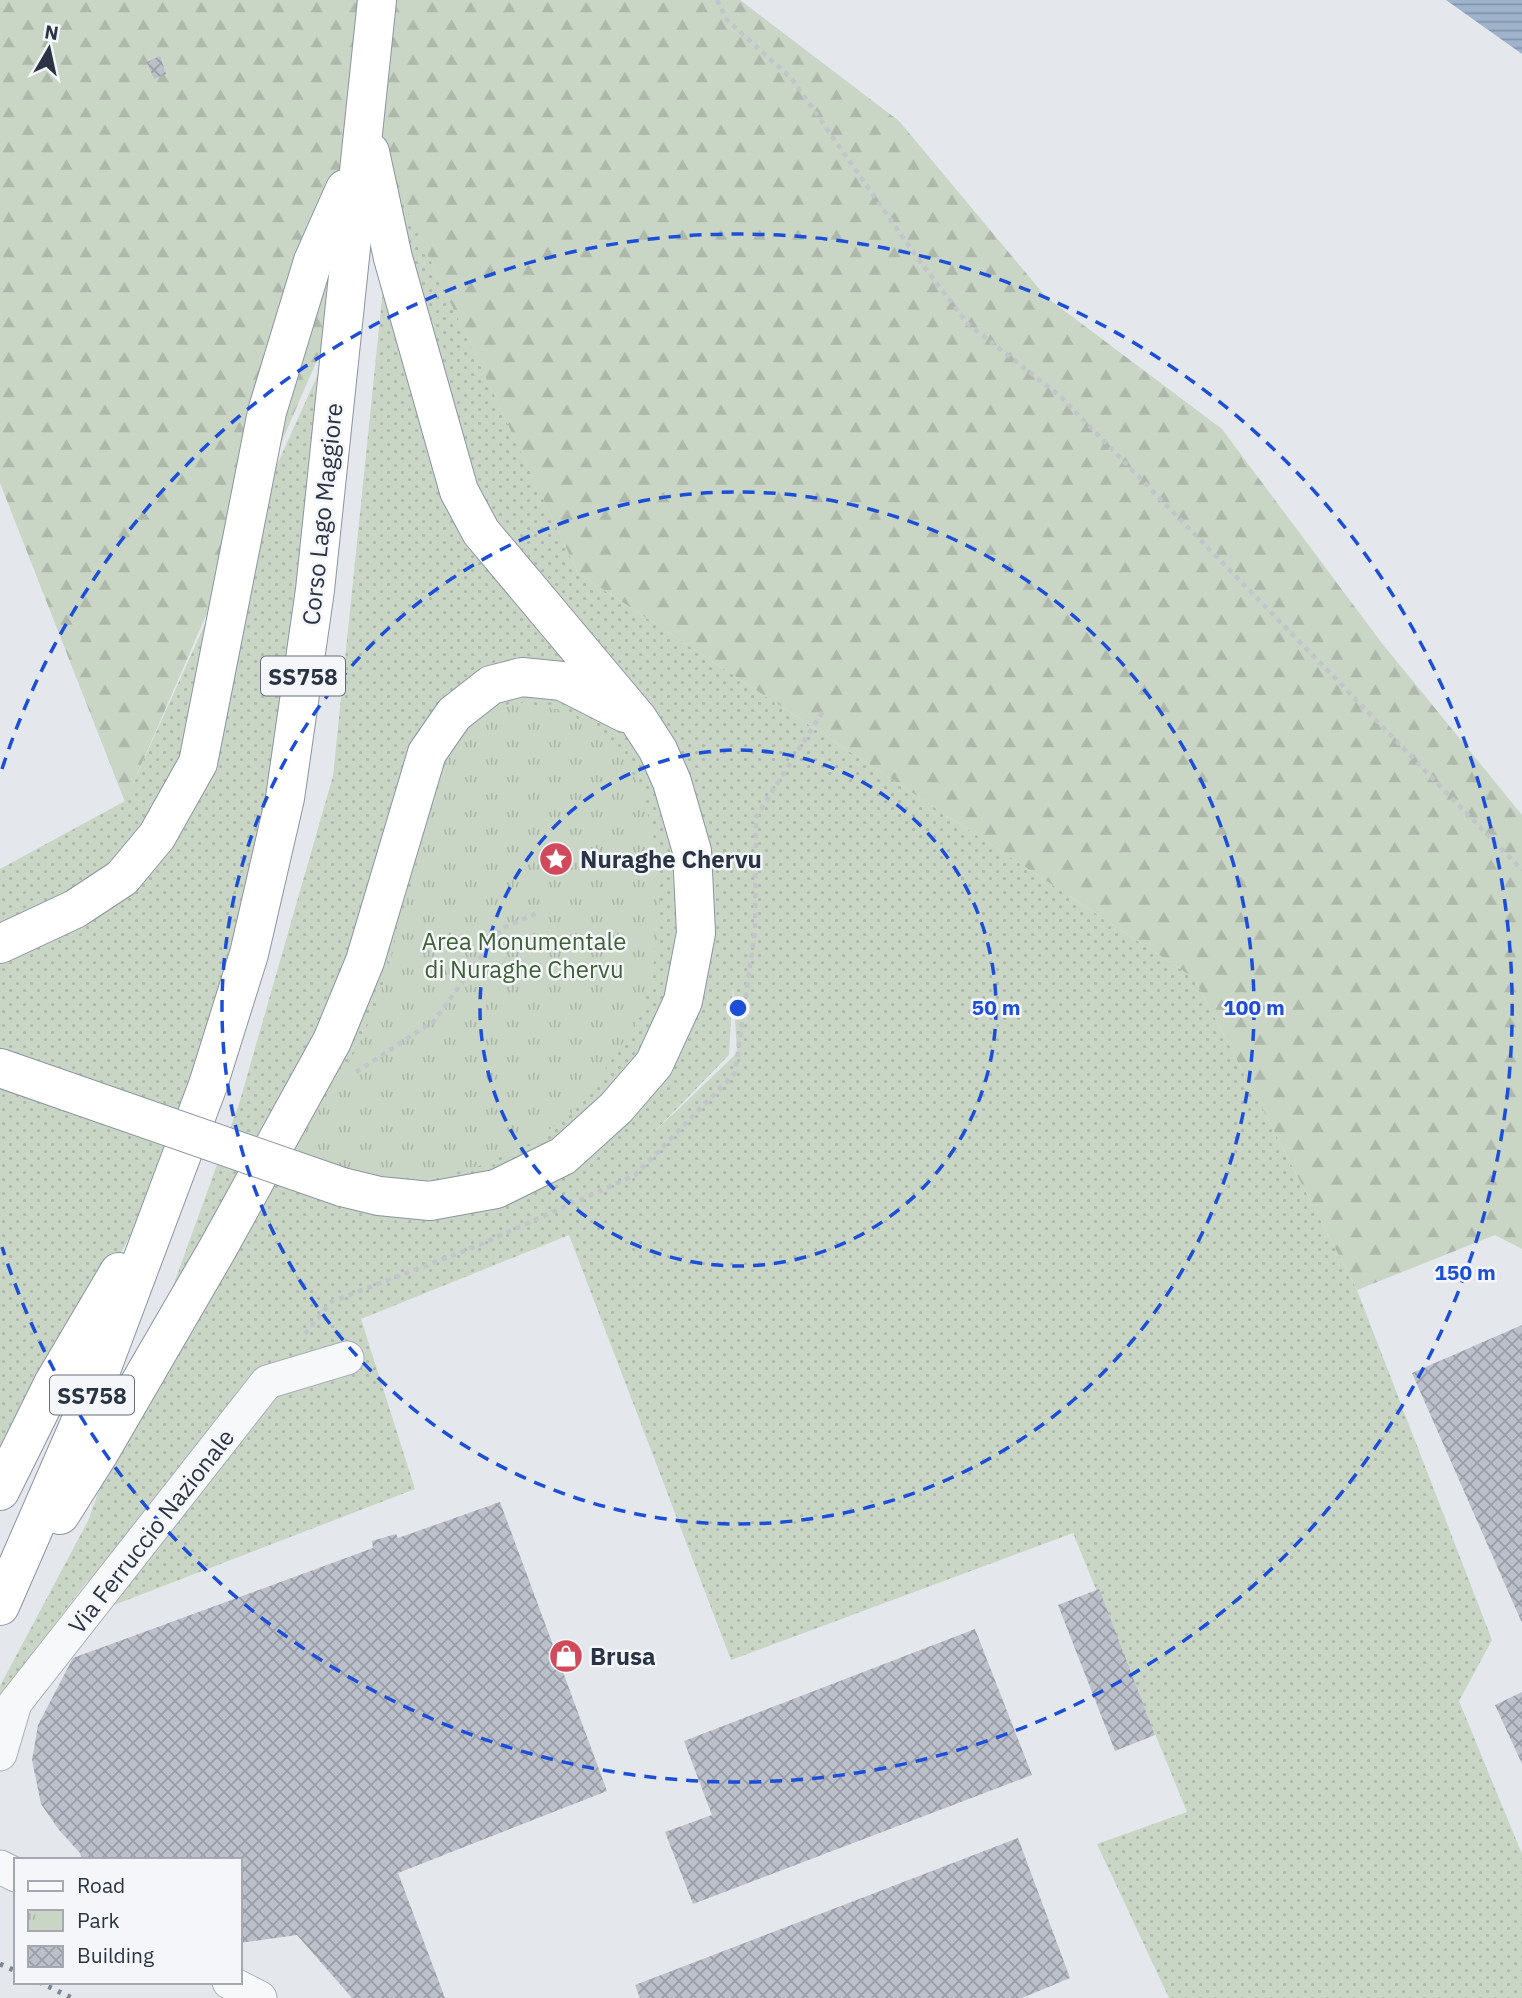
<svg xmlns="http://www.w3.org/2000/svg" width="1522" height="1998" font-family="'IBM Plex Sans',sans-serif">
<style>
.grass{fill:url(#grass-dots);fill-rule:evenodd}
.forest{fill:url(#forest-firs)}
.park{fill:url(#park-tufts)}
.water{fill:url(#water-rules)}
.building{fill:url(#building-cross-hatch)}
.lines{fill:none;stroke-linecap:round;stroke-linejoin:round}
.street-casing{stroke:#a9aeb7;stroke-width:35}
.highway-casing{stroke:#8b94a3;stroke-width:40}
.path{stroke:#c2c5cb;stroke-width:4.5;stroke-dasharray:5 5;stroke-linecap:butt}
.street{stroke:#f7f8fa;stroke-width:33}
.highway{stroke:#fff;stroke-width:38}
.rail{stroke:#7d8696;stroke-width:5;stroke-dasharray:3.5 7;stroke-linecap:butt}
.highway-bridge-casing{stroke:#8b94a3;stroke-width:40;stroke-linecap:butt}
.highway-bridge{stroke:#fff;stroke-width:38}
.ring{fill:none;stroke:#1d4ed8;stroke-width:3.5;stroke-dasharray:12 9}
.labels{text-anchor:middle;dominant-baseline:central;stroke-width:5;stroke-linejoin:round;paint-order:stroke}
.shield{fill:#f4f6f9;stroke:#676e7b;stroke-width:2}
.shield-label{font-size:23px;font-weight:bold;fill:#2b3445}
.street-label{font-size:24px;fill:#2b3445;stroke:#f4f6f9}
.poi-label{font-size:24px;font-weight:bold;fill:#2b3445;stroke:#f4f6f9;text-anchor:start}
.park-label{font-size:24px;fill:#3f6138;stroke:#f4f6f9}
.centre{fill:#1d4ed8;stroke:#f4f6f9;stroke-width:3.5}
.ring-label{font-size:21px;text-anchor:middle;font-weight:bold;fill:#1d4ed8;stroke:#f4f6f9;stroke-width:5;stroke-linejoin:round;paint-order:stroke}
</style>
<defs>
<pattern id="grass-dots" width="8" height="8" patternUnits="userSpaceOnUse" patternTransform="scale(1.75)"><rect width="8" height="8" fill="#c9d6c5"/><path d="M2 2h.1M6 6h.1" fill="none" stroke="#adb8ab" stroke-width="1.8" stroke-linecap="round"/></pattern>
<pattern id="forest-firs" width="22" height="20" patternUnits="userSpaceOnUse" patternTransform="scale(1.75)"><rect width="22" height="20" fill="#c9d6c5"/><path d="M5 1l3.5 6h-7zM16 11l3.5 6h-7z" fill="#adb8ab"/></pattern>
<pattern id="park-tufts" width="24" height="20" patternUnits="userSpaceOnUse" patternTransform="scale(1.75)"><rect width="24" height="20" fill="#c9d6c5"/><path d="M3 7l-1-3M5 7V3M7 7l1-3M15 17l-1-3M17 17v-4M19 17l1-3" fill="none" stroke="#adb8ab"/></pattern>
<pattern id="water-rules" width="6" height="5" patternUnits="userSpaceOnUse" patternTransform="scale(1.75)"><rect width="6" height="5" fill="#9fb4cc"/><path d="M0 2.5h6" fill="none" stroke="#8293a7"/></pattern>
<pattern id="building-cross-hatch" width="8" height="8" patternUnits="userSpaceOnUse" patternTransform="scale(1.75)"><rect width="8" height="8" fill="#bbc0ca"/><path d="M0 0l8 8M0 8l8-8" fill="none" stroke="#989da6"/></pattern>
</defs>
<rect width="100%" height="100%" fill="#e4e7ec"/>
<g class="grass">
<path d="M394,182l184,391 616,405 163,312 135,350 -33,61 63,153v144h-353l-72,-154 90,-32 -114,-279 -342,127 -162,-425 -208,84 54,170 -332,128 5,-37 -88,116v-10l88,-165 151,-417 94,-328zM733,984l4,69 -87,83 79,-81z"/>
<path d="M342,321l-57,477 -77,287 -155,299 -53,108v-623l125,-68z"/>
</g>
<path class="forest" d="M0,0h740l159,121 147,176 176,132 159,213 141,173v434l-27,-14 -138,55 -163,-312 -616,-405 -184,-390 -269,619 -125,-319z"/>
<path class="park" d="M515,702l28,4 25,7 22,13 33,32 18,29 15,61 4,32 -1,47 -9,60 -17,41 -36,53 -25,32 -43,31 -47,21 -70,20 -42,-8 -79,-27 67,-103 20,-45 69,-245c23,-32 30,-43 68,-55z"/>
<path class="water" d="M1446,0h76v54z"/>
<g class="building">
<path d="M160,56l6,18 -12,5 -7,-17z"/>
<path d="M1522,1325v298l-110,-250z"/>
<path d="M500,1502l107,289 -209,82 47,125h-93l-55,-63 -57,8v-83h-158l-2,-7 -21,-23 -18,-26 -9,-44 6,-35 35,-67 300,-110 -1,-7 24,-7 2,4z"/>
<path d="M1099,1589l56,146 -40,16 -57,-146z"/>
<path d="M975,1629l57,146 -339,129 -28,-72 47,-17 -28,-74z"/>
<path d="M1522,1692v72l-27,-59z"/>
<path d="M1018,1838l52,140 -48,20h-382l-5,-13z"/>
</g>
<g class="lines">
<g class="street-casing">
<g id="street">
<path d="M0,1754l15,-51 252,-321 80,-24"/>
<path d="M0,1867l16,8"/>
<path d="M229,1982l31,16"/>
</g>
</g>
<g class="highway-casing">
<g id="highway">
<path d="M0,944l75,-35 47,-31 35,-42 41,-73 69,-351 46,-151 32,-72"/>
<path d="M0,1068l69,24"/>
<path d="M342,1187l37,9 51,5 66,-12 67,-33 53,-48 38,-44 29,-63 13,-68 -4,-82 -20,-69 -14,-32 -20,-31 -157,-187 -22,-41 -66,-233 -23,-106"/>
<path d="M0,1491l53,-107 66,-112"/>
<path d="M60,1515l41,-65 117,-202 114,-207 33,-80 62,-208 27,-39 37,-29 31,-8 40,4 63,32"/>
<path d="M0,1606l89,-204 119,-317 41,-131 36,-156 30,-208 62,-590"/>
</g>
</g>
<g class="path">
<path d="M717,0l9,19 66,60 124,177 52,68 92,72 462,474"/>
<path d="M356,1072l78,-51 67,-92 38,-17"/>
<path d="M305,1334l26,-32 146,-56 158,-71 100,-102 20,-143 1,-113 69,-109"/>
</g>
<use href="#street" class="street"/>
<use href="#highway" class="highway"/>
<g class="rail">
<path d="M0,1964l16,7"/>
<path d="M39,1982l33,16"/>
</g>
<g class="highway-bridge-casing">
<path id="highway-bridge" d="M69,1092l273,95"/>
</g>
<use href="#highway-bridge" class="highway-bridge"/>
</g>
<g class="ring">
<circle cx="738" cy="1008" r="258"/>
<circle cx="738" cy="1008" r="516"/>
<path d="M2 769A774 774 0 1 1 2 1247"/>
</g>
<defs>
<g id="sight-disc" transform="scale(1.75)"><circle r="9.5" fill="#d1495b" stroke="#f4f6f9"/><path d="M0-6L1.8-2.2L6-1.7L2.9 1.2L3.7 5.4L0 3.3L-3.7 5.4L-2.9 1.2L-6-1.7L-1.8-2.2Z" fill="#fff"/></g>
<g id="shop-disc" transform="scale(1.75)"><circle r="9.5" fill="#d1495b" stroke="#f4f6f9"/><path d="M-5-2.5h2.3a2.7 3.5 0 0 1 5.4 0H5L5.5 6h-11ZM-1.5-2.5h3a1.5 2.3 0 0 0-3 0Z" fill="#fff"/></g>
</defs>
<g fill-rule="evenodd">
<use href="#sight-disc" x="556" y="859"/>
<use href="#shop-disc" x="566" y="1656"/>
</g>
<g class="labels">
<g class="shield">
<rect x="261" y="656.5" width="84" height="39" rx="5"/>
<rect x="50" y="1375.5" width="84" height="39" rx="5"/>
</g>
<g class="shield-label">
<text x="303" y="676">SS758</text>
<text x="92" y="1395">SS758</text>
</g>
<g class="street-label">
<text transform="translate(322 514) rotate(-84)">Corso Lago Maggiore</text>
<text transform="translate(151 1531) rotate(-52)">Via Ferruccio Nazionale</text>
</g>
<g class="poi-label">
<text x="580" y="859">Nuraghe Chervu</text>
<text x="590" y="1656">Brusa</text>
</g>
<g class="park-label">
<text x="524" y="941">Area Monumentale<tspan x="524" dy="28">di Nuraghe Chervu</tspan></text>
</g>
</g>
<circle cx="738" cy="1008" r="10" class="centre"/>
<g class="ring-label">
<text x="996" y="1015">50 m</text>
<text x="1254" y="1015">100 m</text>
<text x="1465" y="1280">150 m</text>
</g>
<rect x="14" y="1858" width="228" height="126" fill="#f4f6f9" stroke="#a4a8b1" stroke-width="2"/>
<rect x="28" y="1881" width="35" height="10" fill="#f7f8fa" stroke="#a4a8b1" stroke-width="2"/>
<text x="77" y="1893" font-size="21" fill="#2b3445">Road</text>
<rect x="28" y="1910" width="35" height="21" fill="url(#park-tufts)" stroke="#a4a8b1" stroke-width="2"/>
<text x="77" y="1928" font-size="21" fill="#2b3445">Park</text>
<rect x="28" y="1946" width="35" height="21" fill="url(#building-cross-hatch)" stroke="#a4a8b1" stroke-width="2"/>
<text x="77" y="1963" font-size="21" fill="#2b3445">Building</text>
<g transform="translate(49 49) rotate(9)" stroke="#f4f6f9" stroke-width="5" paint-order="stroke">
<path d="M0-5L12 26L0 18L-12 26Z" fill="#2b3445"/>
<text y="-10" font-size="19" font-weight="bold" text-anchor="middle" fill="#2b3445">N</text>
</g>
</svg>
